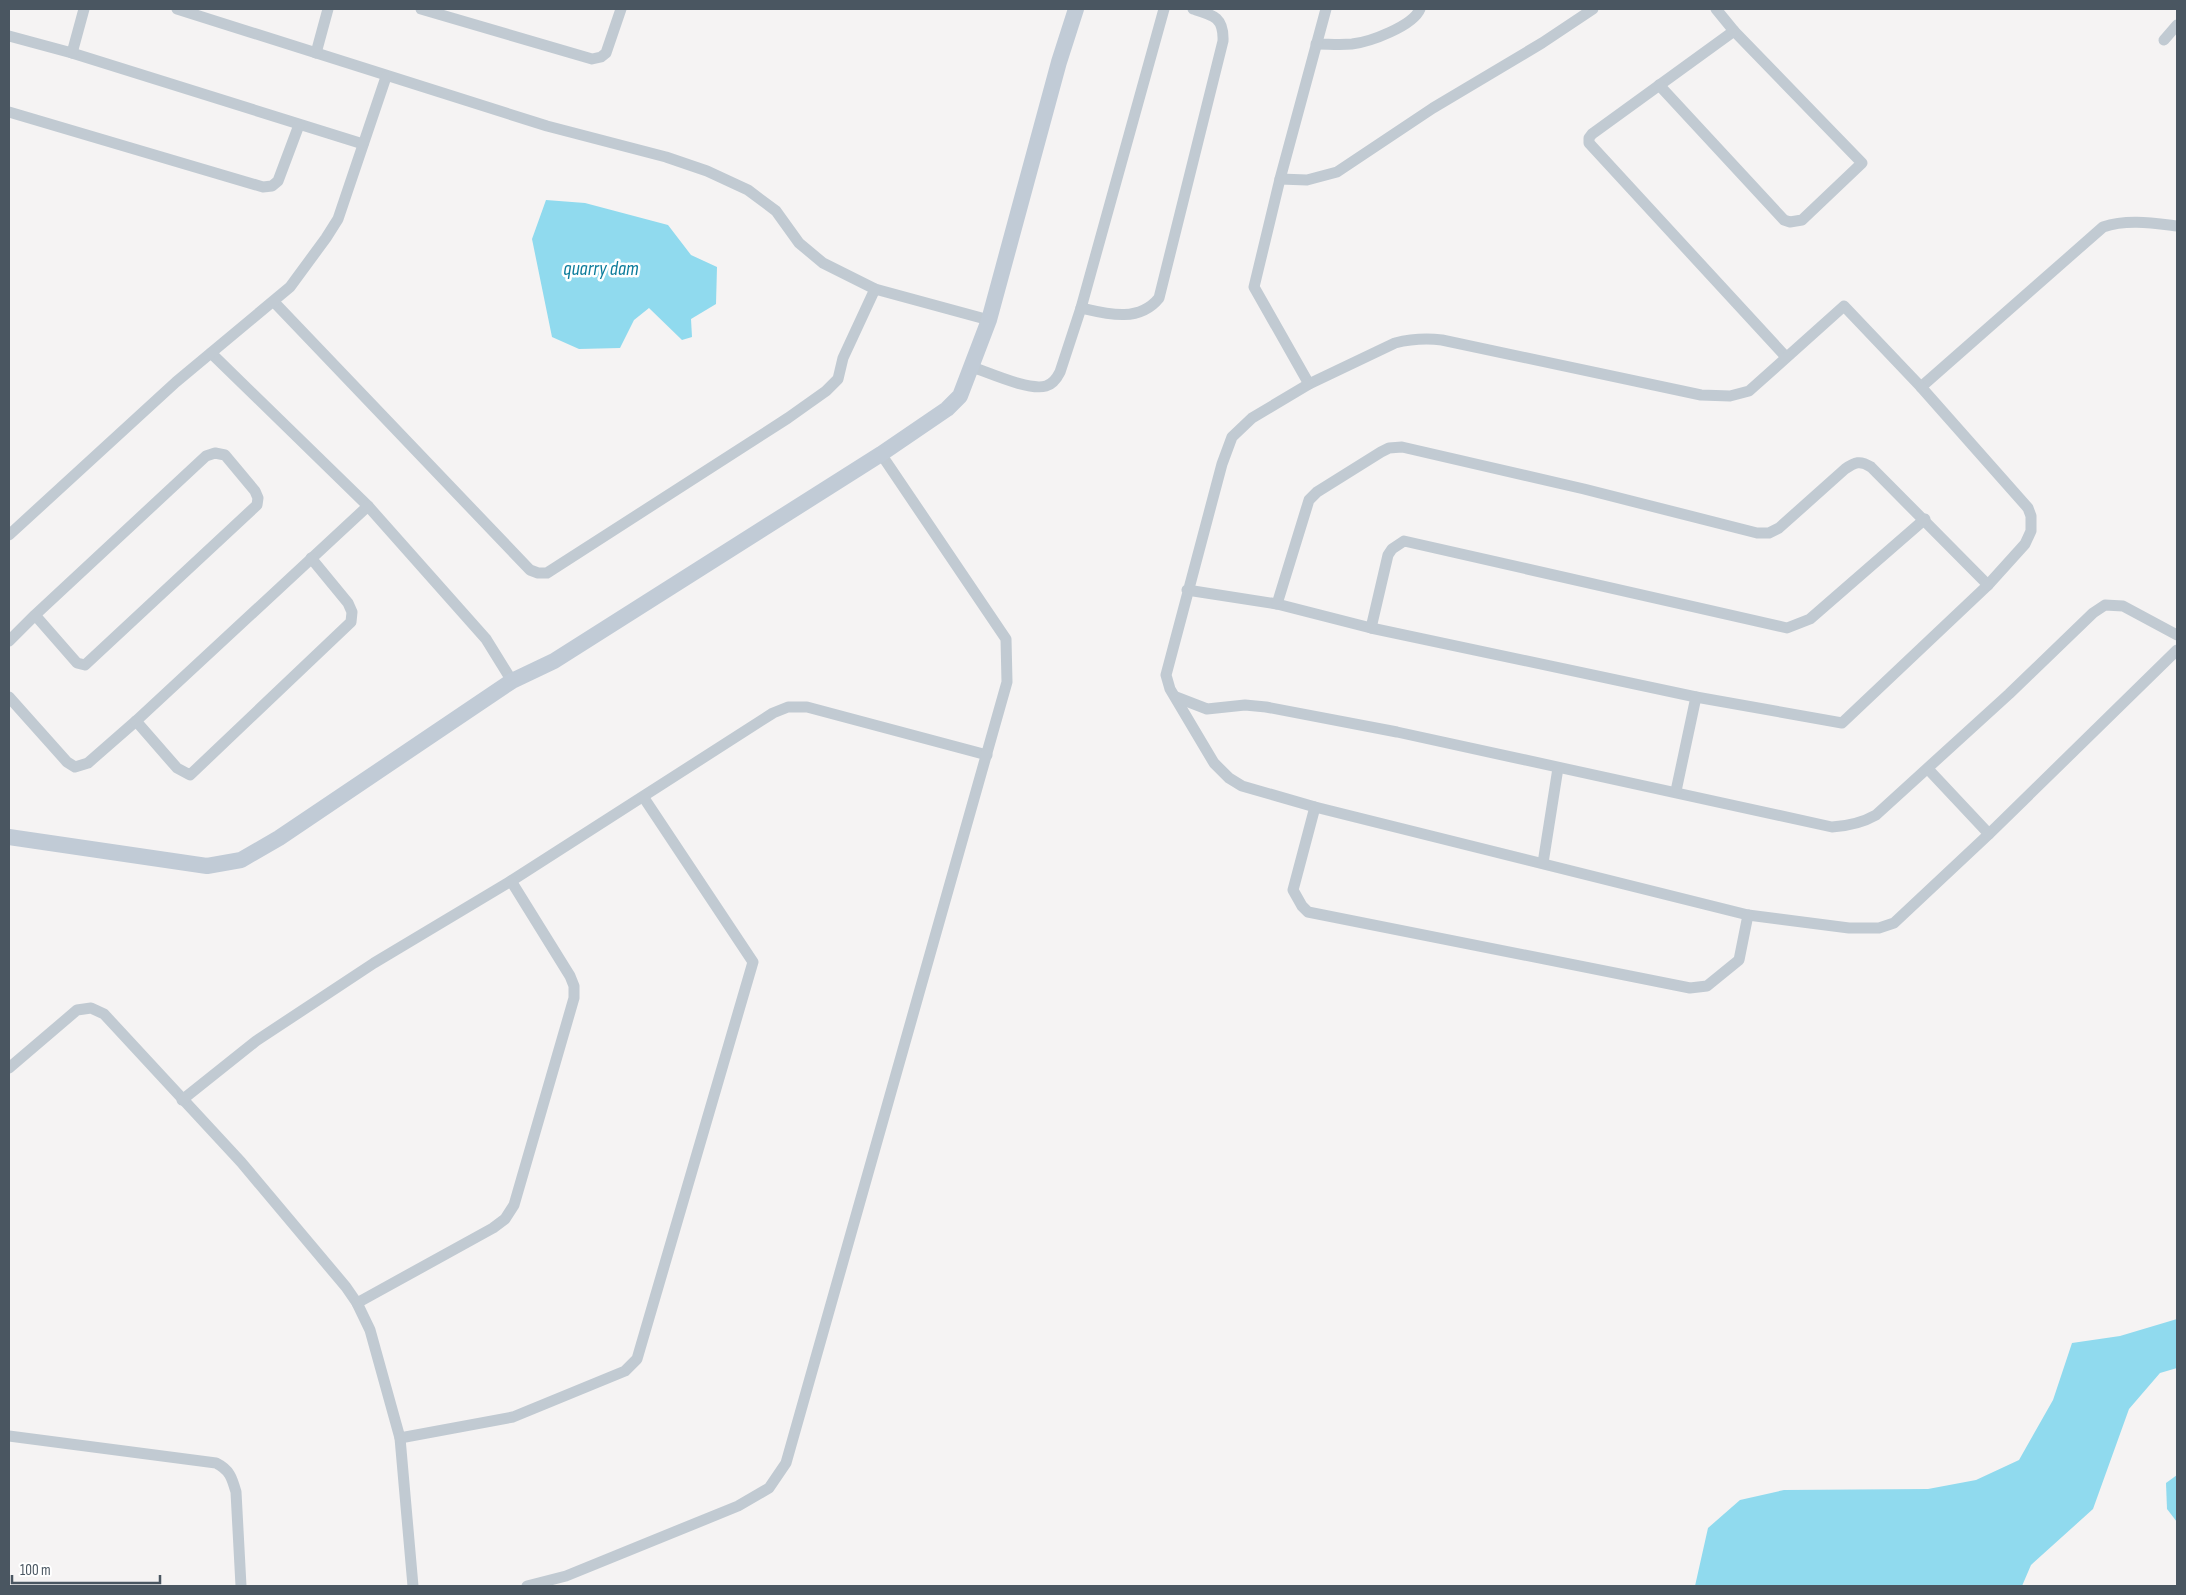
<svg xmlns="http://www.w3.org/2000/svg" width="2186" height="1595" font-family="'Sofia Sans Condensed',sans-serif">
<style>
.water{fill:#90daee}
.lines{fill:none;stroke-linecap:round;stroke-linejoin:round}
.street{stroke:#c1cad2;stroke-width:11}
.secondary{stroke:#c1cbd6;stroke-width:16}
.labels{text-anchor:middle;dominant-baseline:central;stroke-width:5;stroke-linejoin:round;paint-order:stroke}
.water-label{font-size:20px;font-style:italic;fill:#0c7c9b;stroke:#fff}
</style>
<rect width="100%" height="100%" fill="#f5f3f3"/>
<g class="water">
<path d="M546,200l39,3 83,22 23,30 26,12 -1,37 -25,15 1,18 -10,3 -33,-32 -15,12 -14,28 -41,1 -27,-12 -20,-98z"/>
<path d="M2177,1319v49l-17,5 -31,36 -36,100 -62,56 -9,21h-327l13,-58 32,-28 44,-10 144,-1 48,-9 43,-20 34,-60 19,-57 48,-7z"/>
<path d="M2177,1475v47l-10,-13 -1,-26z"/>
</g>
<g class="lines">
<g class="street">
<path d="M177,9l370,117 119,31 41,14 41,19 28,21 23,32 24,20 52,26 114,31"/>
<path d="M421,9l171,50 9,-2 5,-4 15,-44"/>
<path d="M1734,31l-142,103 -3,4v5l197,214"/>
<path d="M9,36l63,17 291,91"/>
<path d="M2164,40l13,-15"/>
<path d="M1316,44c12,0 24,1 36,0 18,-2 61,-18 68,-35"/>
<path d="M72,53l12,-44"/>
<path d="M316,53l12,-44"/>
<path d="M1659,85l125,135 6,2 12,-2 60,-57 -128,-132 -18,-22"/>
<path d="M9,112l254,75 9,-1 6,-5 21,-56"/>
<path d="M1280,179l27,1 30,-8 96,-64 109,-65 51,-34"/>
<path d="M274,302l256,268 8,3h9l241,-155 38,-27 12,-12 5,-21 32,-69"/>
<path d="M1081,308l83,-299"/>
<path d="M211,353l157,153"/>
<path d="M972,367c18,6 57,24 74,19 7,-2 11,-8 14,-14l21,-64c26,6 58,15 78,-10l64,-257c1,-24 -10,-26 -30,-32"/>
<path d="M1309,384l-55,-97 26,-108 46,-170"/>
<path d="M1921,387l182,-160c24,-8 49,-4 74,-1"/>
<path d="M9,535l167,-153 114,-95 36,-49 12,-19 48,-142"/>
<path d="M1187,590l90,14 94,24 325,69 146,26 146,-138 37,-41 6,-13v-15l-3,-8 -107,-121 -77,-81 -95,85 -19,5 -29,-1 -259,-55c-17,-2 -31,-1 -47,3l-86,41 -57,34 -20,19 -10,27 -56,211 4,14 44,74 15,15 13,8 73,21 433,108 101,13h30l15,-5 95,-89 188,-184"/>
<path d="M1277,604l32,-104 8,-8 64,-40 8,-4 13,-1 182,42 173,44h12l10,-5 66,-59c10,-7 15,-9 26,-2l117,118"/>
<path d="M1371,628l17,-73 4,-6 12,-8 383,87 23,-9 115,-100"/>
<path d="M9,641l26,-26 171,-159 9,-3 10,2 30,36 3,7 -1,7 -172,160 -8,-2 -42,-48"/>
<path d="M9,697l58,65 8,5 13,-4 48,-42 232,-215 118,133 26,42"/>
<path d="M1176,697l31,12 38,-4 21,2 131,25 435,95c16,-1 30,-4 44,-12l133,-121 84,-81 12,-8 18,1 54,29"/>
<path d="M136,721l41,47 13,7 161,-153 1,-10 -4,-9 -37,-45"/>
<path d="M1928,769l61,65"/>
<path d="M1676,791l20,-94"/>
<path d="M1315,807l-22,83 9,16 6,6 382,76 17,-2 32,-26 9,-45"/>
<path d="M1543,863l15,-95"/>
<path d="M9,1068l68,-58 14,-2 13,6 137,148 105,125 11,16 13,27 30,108 13,148"/>
<path d="M182,1100l74,-59 118,-78 137,-82 262,-168 15,-6h19l180,48"/>
<path d="M357,1303l136,-75 12,-9 9,-14 60,-207v-12l-4,-10 -59,-95"/>
<path d="M9,1436l207,27c14,7 16,15 20,29l5,94"/>
<path d="M400,1438l113,-21 112,-46 12,-12 116,-397 -109,-164"/>
<path d="M527,1586l39,-10 172,-70 31,-18 17,-25 221,-781 -1,-43 -125,-185"/>
</g>
<path class="secondary" d="M9,837l198,29 34,-6 38,-22 233,-157 42,-20 327,-207 66,-45 13,-13 29,-76 70,-258 17,-53"/>
</g>
<g class="labels">
<g class="water-label">
<text x="601" y="269">quarry dam</text>
</g>
</g>
<rect width="2186" height="1595" fill="none" stroke="#4a5661" stroke-width="20"/>
<path d="M12 1575v8h148v-8" fill="none" stroke="#4a5661" stroke-width="2.5"/>
<text x="20" y="1575" font-size="15" fill="#4a5661" stroke="#ffffff" stroke-width="4" paint-order="stroke">100 m</text>
</svg>
